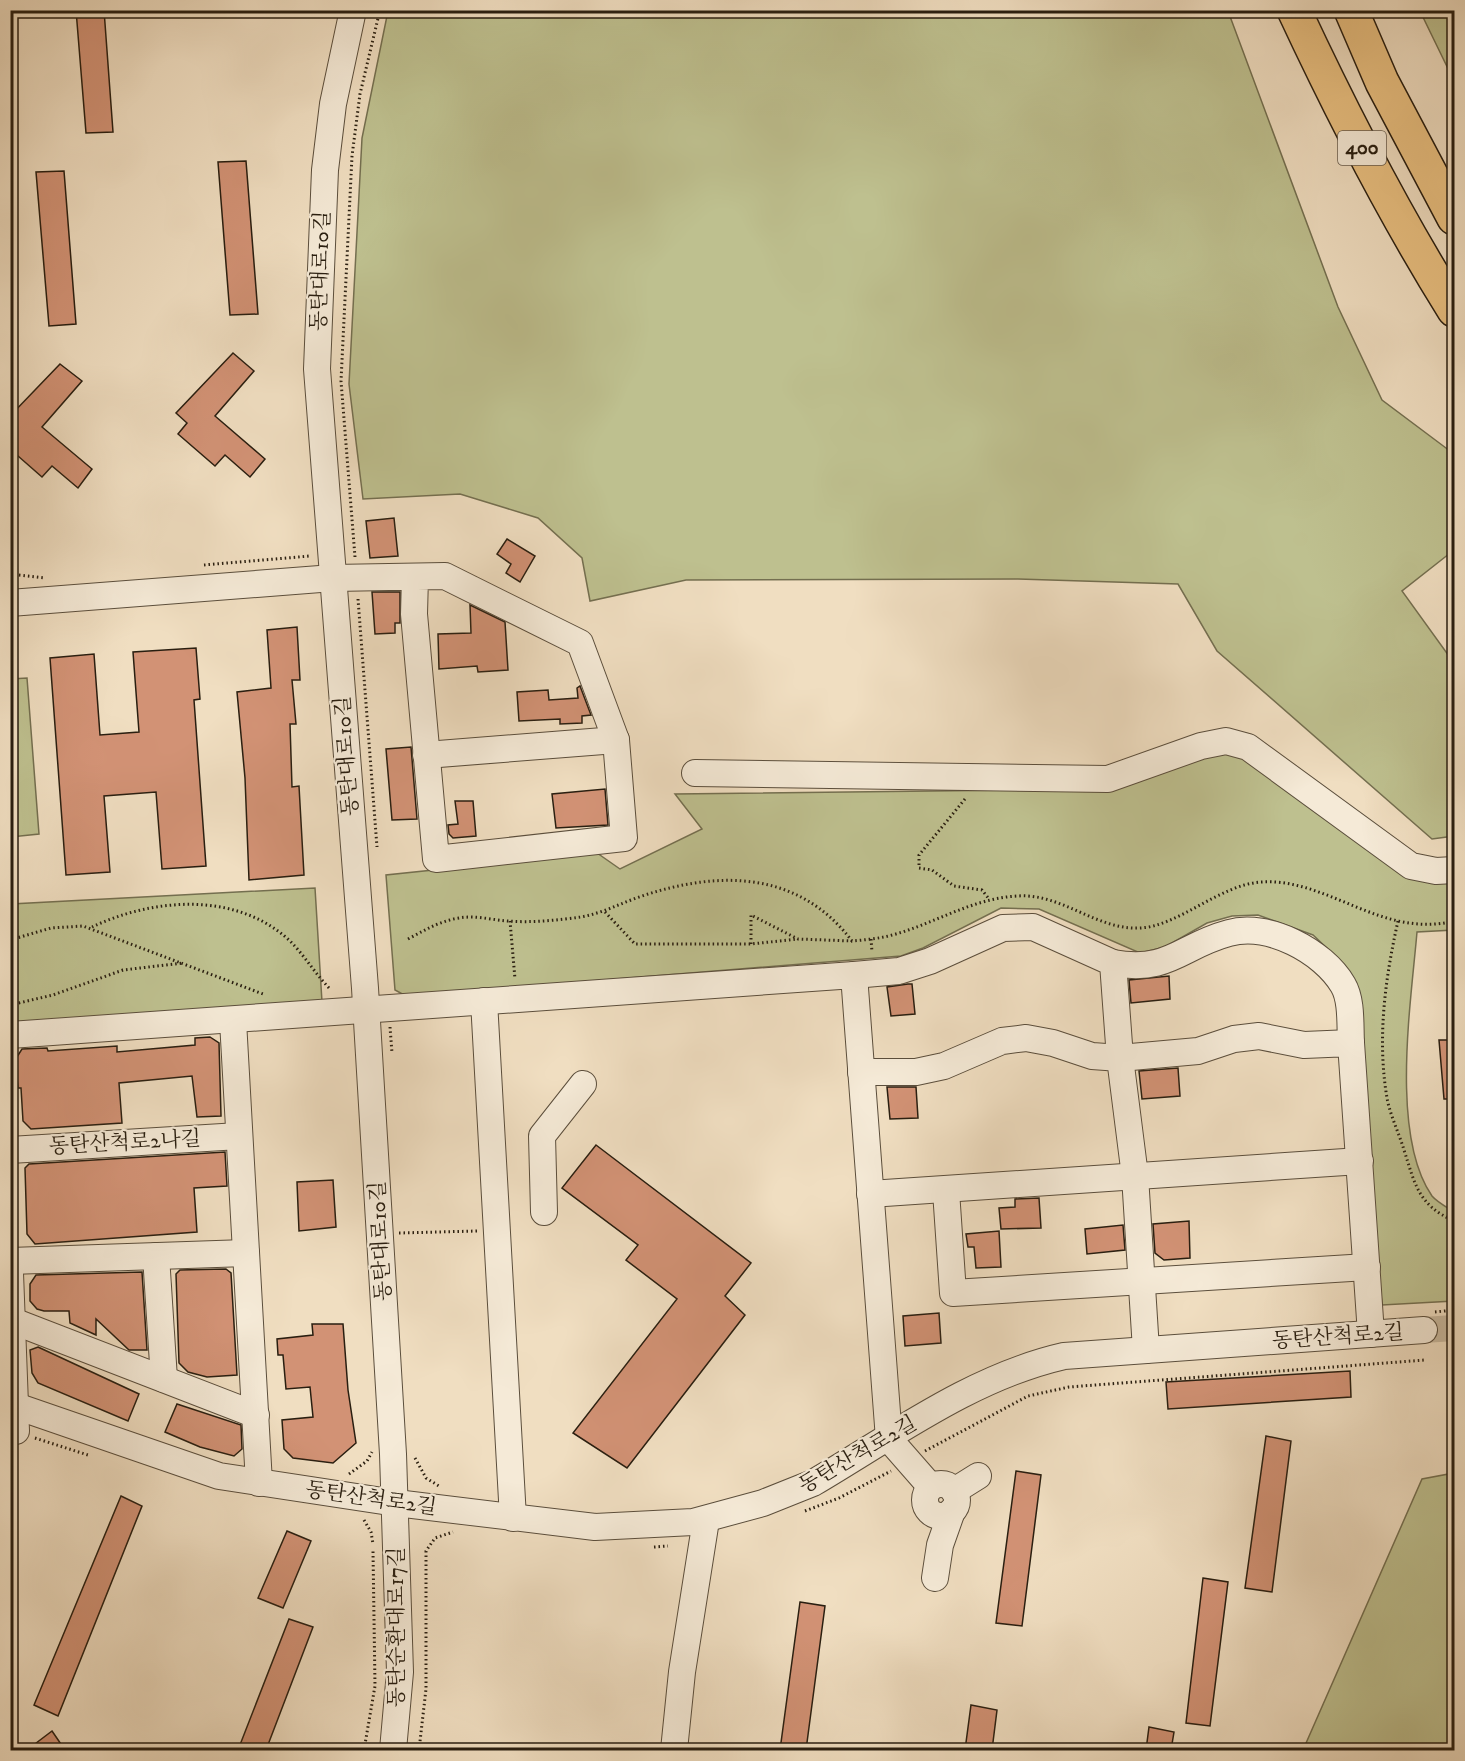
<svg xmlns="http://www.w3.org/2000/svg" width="1465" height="1761" font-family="'IM FELL DW Pica','Noto Serif KR',serif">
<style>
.green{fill:#bec08f;stroke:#746f50;stroke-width:1.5}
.building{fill:#d29275;stroke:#291e10;stroke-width:1.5}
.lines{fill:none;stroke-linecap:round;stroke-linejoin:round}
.minor-tunnel{stroke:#c8b89e;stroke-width:26;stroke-dasharray:26 13;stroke-linecap:butt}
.minor-casing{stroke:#5b4e3c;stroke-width:28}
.highway-casing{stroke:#291e10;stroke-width:36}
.path{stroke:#291e10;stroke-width:3;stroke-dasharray:1.5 3;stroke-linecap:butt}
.minor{stroke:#f5ead7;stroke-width:26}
.highway{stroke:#e8bf80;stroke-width:33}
.labels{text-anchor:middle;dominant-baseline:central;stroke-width:4.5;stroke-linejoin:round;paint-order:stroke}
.shield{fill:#f5ead7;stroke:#665b4c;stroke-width:1.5}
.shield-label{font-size:20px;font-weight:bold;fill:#291e10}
.street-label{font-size:21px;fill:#291e10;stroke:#f5ead7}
</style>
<rect width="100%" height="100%" fill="#f0dec1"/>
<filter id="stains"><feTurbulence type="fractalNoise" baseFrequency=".00333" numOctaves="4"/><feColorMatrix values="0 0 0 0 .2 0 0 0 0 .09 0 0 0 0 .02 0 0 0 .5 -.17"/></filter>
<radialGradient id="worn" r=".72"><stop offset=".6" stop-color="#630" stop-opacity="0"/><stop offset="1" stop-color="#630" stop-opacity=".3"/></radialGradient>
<g class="green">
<path d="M388,11h840l110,296 44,93 72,54v96l-52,41 52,72v173l-22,3 -215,-188 -39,-67 -160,-5 -332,1 -96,21 -8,-43 -44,-40 -78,-24 -97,5 -14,-115 13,-246z"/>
<path d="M1420,11h34v70z"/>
<path d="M27,678l12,156 -28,3v-158z"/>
<path d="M1238,750l216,129v51l-37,2c-6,71 -27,203 15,264 5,6 16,12 22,16v89l-72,4 -31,-326 -17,-24 -21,-20 -55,-20 -26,1 -25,7 -42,24 -25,6 -101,-44 -38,-1 -78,40 -22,8 -495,40 -11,-6 -9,-115 211,-22 23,16 82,-40 -27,-35 424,-5 117,-38z"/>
<path d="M315,888l7,114 -311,22v-120z"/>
<path d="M1454,1473v277h-151l119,-271z"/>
</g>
<g class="building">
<path d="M76,10h28l9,122 -27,1z"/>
<path d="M246,161l12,153 -28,1 -12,-153z"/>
<path d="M64,171l12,153 -27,2 -13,-154z"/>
<path d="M233,353l21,18 -39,45 50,43 -15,18 -25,-22 -10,11 -37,-32 9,-11 -11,-10z"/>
<path d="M60,364l22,17 -40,46 50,42 -14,19 -26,-22 -10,11 -32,-28v-33z"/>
<path d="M394,518l4,38 -28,2 -4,-37z"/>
<path d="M507,539l28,17 -15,26 -14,-9 5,-9 -14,-10z"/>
<path d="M372,592h28v31h-5v10l-20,1z"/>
<path d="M470,605l35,17 3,48 -30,2 -1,-6 -38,3 -1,-35 33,-1z"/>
<path d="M297,627l3,53h-8l4,44h-6l2,63 7,-1 5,89 -55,5 -4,-102 -8,-86 34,-4 -4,-58z"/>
<path d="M196,648l4,51 -6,1 12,166 -44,3 -6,-77 -52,4 6,76 -44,3 -16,-217 44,-4 6,81 39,-3 -6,-80z"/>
<path d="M580,686l11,29 -9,1v7l-22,1v-5l-41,2 -2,-29 31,-2 1,10 29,-2 -1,-10z"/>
<path d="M411,747l6,72 -25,1 -6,-71z"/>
<path d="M605,789l3,36 -52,3 -4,-34z"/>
<path d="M455,801h18l3,35 -23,2 -4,-4 -1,-9 10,-1z"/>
<path d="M1169,976l1,23 -39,4 -2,-23z"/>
<path d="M908,984h4l3,30 -24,2 -4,-29z"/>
<path d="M210,1037l9,6 2,73 -24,1 -5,-41 -73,7 3,40 -91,6 -8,-8 -2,-33h-3l-3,-28 7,-11 25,-1 1,3 69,-5v6l78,-7v-7z"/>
<path d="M1439,1040h16v59h-11z"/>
<path d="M1178,1068l2,28 -38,3 -3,-28z"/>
<path d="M887,1087h29l2,31 -28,1z"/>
<path d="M596,1145l155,118 -26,33 20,19 -118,153 -54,-35 104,-134 -51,-39 12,-15 -76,-57z"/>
<path d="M225,1152l2,34 -33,2 3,44 -162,12 -8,-10 -2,-66 4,-4z"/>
<path d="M333,1180l3,47 -37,4 -2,-49z"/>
<path d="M1039,1198l2,30 -40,1 -2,-21 16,-1v-8z"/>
<path d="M1189,1221l1,37 -26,2 -9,-7 -2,-29z"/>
<path d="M1123,1225l2,25 -38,4 -2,-25z"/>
<path d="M999,1231l2,36 -25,1 -2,-21h-6l-2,-13z"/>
<path d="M226,1269l5,4 6,102 -30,2 -19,-5 -9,-9 -3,-89 4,-4z"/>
<path d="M142,1272l5,78h-18l-33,-31v16l-26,-12 -1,-12h-25l-7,-2 -7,-8v-17l6,-9z"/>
<path d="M939,1313l2,30 -36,3 -2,-30z"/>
<path d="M312,1324h31l5,66 8,53 -23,20 -40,-5 -9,-9 -2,-29 31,-3 -3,-30 -24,2 -3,-34h-5l-1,-16 36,-4z"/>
<path d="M38,1347l101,47 -11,27 -90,-38 -6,-10 -2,-23z"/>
<path d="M1350,1371l1,26 -183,12 -2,-27z"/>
<path d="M177,1404l64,21 1,24 -8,7 -34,-9 -35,-15z"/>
<path d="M1266,1436l25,5 -19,151 -27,-4z"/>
<path d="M1016,1471l25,4 -19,151 -26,-3z"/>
<path d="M121,1496l21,10 -84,210 -24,-11z"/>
<path d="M287,1531l24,10 -28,67 -25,-10z"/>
<path d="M1203,1578l25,4 -18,144 -24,-3z"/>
<path d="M800,1602l25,4 -19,144h-26z"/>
<path d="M289,1619l24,8 -47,123h-28z"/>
<path d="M971,1705l26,5 -5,40h-27z"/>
<path d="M1149,1727l25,5 -3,18h-25z"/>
<path d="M52,1731l13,19h-38z"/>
</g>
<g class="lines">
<path class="minor-tunnel" d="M1424,1330l30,-2"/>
<g class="minor-casing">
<g id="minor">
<path d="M353,10l-20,94 -8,66 -8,199 48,619 28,466 7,218 -7,78"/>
<path d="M10,603l323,-25 112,-2 135,67 36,97 8,98 -188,21 -22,-245 1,-37"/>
<path d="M426,755l190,-15"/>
<path d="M695,773l413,6 93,-33 25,-5 22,6 163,119 25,5 18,-1"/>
<path d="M1113,963c57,10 67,-17 116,-30 39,-11 94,18 114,52 9,15 7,40 8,58"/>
<path d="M854,975l45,-4 31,-10 73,-33 30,-1 80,36 7,95 78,-7 36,-12 25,-3 45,9 47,-2 20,291"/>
<path d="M484,1001l29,517"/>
<path d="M233,1021l26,462"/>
<path d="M10,1035l844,-60 35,464 42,48"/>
<path d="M861,1072h55l28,-6 58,-25 24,-3 27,5 39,13 28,2 15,118 11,174"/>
<path d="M10,1150l229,-14"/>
<path d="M946,1191l7,102 414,-26"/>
<path d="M870,1194l490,-33"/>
<path d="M544,1212l-2,-76 41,-52"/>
<path d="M156,1256l8,123"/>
<path d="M10,1261l236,-8"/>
<path d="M10,1273l6,158"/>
<path d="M13,1321l243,94"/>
<path d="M10,1404l209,72 177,27 199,24 98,-5 70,-19 50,-20c80,-47 159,-106 251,-127l360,-26"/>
<circle cx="941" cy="1500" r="16"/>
<path d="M954,1491l24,-15"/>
<path d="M935,1578l5,-33 12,-34"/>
<path d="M674,1750l8,-78 24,-152"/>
</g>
</g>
<g class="highway-casing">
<g id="highway">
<path d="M1294,10c48,103 100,204 160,300"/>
<path d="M1351,10l31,72 72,136"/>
</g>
</g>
<g class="path">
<path d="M355,557l-14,-176 11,-225 8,-62 20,-84"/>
<path d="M204,565l106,-9"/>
<path d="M10,574l35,4"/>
<path d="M358,599l19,248"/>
<path d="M965,799l-46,56v13l13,2 22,16 28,4 7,9"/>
<path d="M605,912l30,32h116l47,-5"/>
<path d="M510,921l5,58"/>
<path d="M1398,921c-13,58 -21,118 -11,177 3,17 12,35 17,52 11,34 14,55 50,71"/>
<path d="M92,927c61,-29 145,-36 198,14 15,15 26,34 41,49"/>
<path d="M408,939c17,-9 32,-18 51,-21 16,-3 33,2 49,3 23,2 51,-1 73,-4 22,-4 40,-14 61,-21 78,-26 157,-25 210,45 11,-1 22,-2 32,-4 46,-10 86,-39 134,-41 43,-3 79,34 121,32 39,-1 81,-44 123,-46 66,-4 120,57 192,39"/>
<path d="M871,939l1,13"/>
<path d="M10,940l41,-12 32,-2 180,68"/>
<path d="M751,944v-29l47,24 54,2"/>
<path d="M10,1005l43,-10 70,-25 60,-7"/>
<path d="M390,1027l2,26"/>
<path d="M399,1233l78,-2"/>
<path d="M1435,1312l19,-2"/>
<path d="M35,1438l53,17"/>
<path d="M925,1451l103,-55 41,-9 356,-27"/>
<path d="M415,1458l11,20 13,8"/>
<path d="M349,1474l18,-13 5,-9"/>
<path d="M805,1511l34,-13 52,-27"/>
<path d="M364,1520l7,12 2,12"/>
<path d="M654,1547l14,-1"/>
<path d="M364,1750l11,-64 -2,-135"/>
<path d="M419,1750l7,-61v-138l9,-13 18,-6"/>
</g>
<use href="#minor" class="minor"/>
<use href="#highway" class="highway"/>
</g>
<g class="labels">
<rect class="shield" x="1338" y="131" width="48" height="34" rx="4.5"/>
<g class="shield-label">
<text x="1362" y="148">400</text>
</g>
<g class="street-label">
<text transform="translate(321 271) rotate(-88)">동탄대로10길</text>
<text transform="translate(347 756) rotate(-94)">동탄대로10길</text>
<text transform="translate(125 1143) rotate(-3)">동탄산척로2나길</text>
<text transform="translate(381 1241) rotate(-93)">동탄대로10길</text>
<text transform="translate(1338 1337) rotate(-4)">동탄산척로2길</text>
<text transform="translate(858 1455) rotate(-30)">동탄산척로2길</text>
<text transform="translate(371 1499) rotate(8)">동탄산척로2길</text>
<text transform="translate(397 1627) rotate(-90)">동탄순환대로17길</text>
</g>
</g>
<rect width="1465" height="1761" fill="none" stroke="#f0dec1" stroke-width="36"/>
<rect x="12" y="12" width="1441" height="1737" fill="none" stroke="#291e10" stroke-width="3"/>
<rect x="18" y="18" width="1429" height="1725" fill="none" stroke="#291e10" stroke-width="1.5"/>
<rect width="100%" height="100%" filter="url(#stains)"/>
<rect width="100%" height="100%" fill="url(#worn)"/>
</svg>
